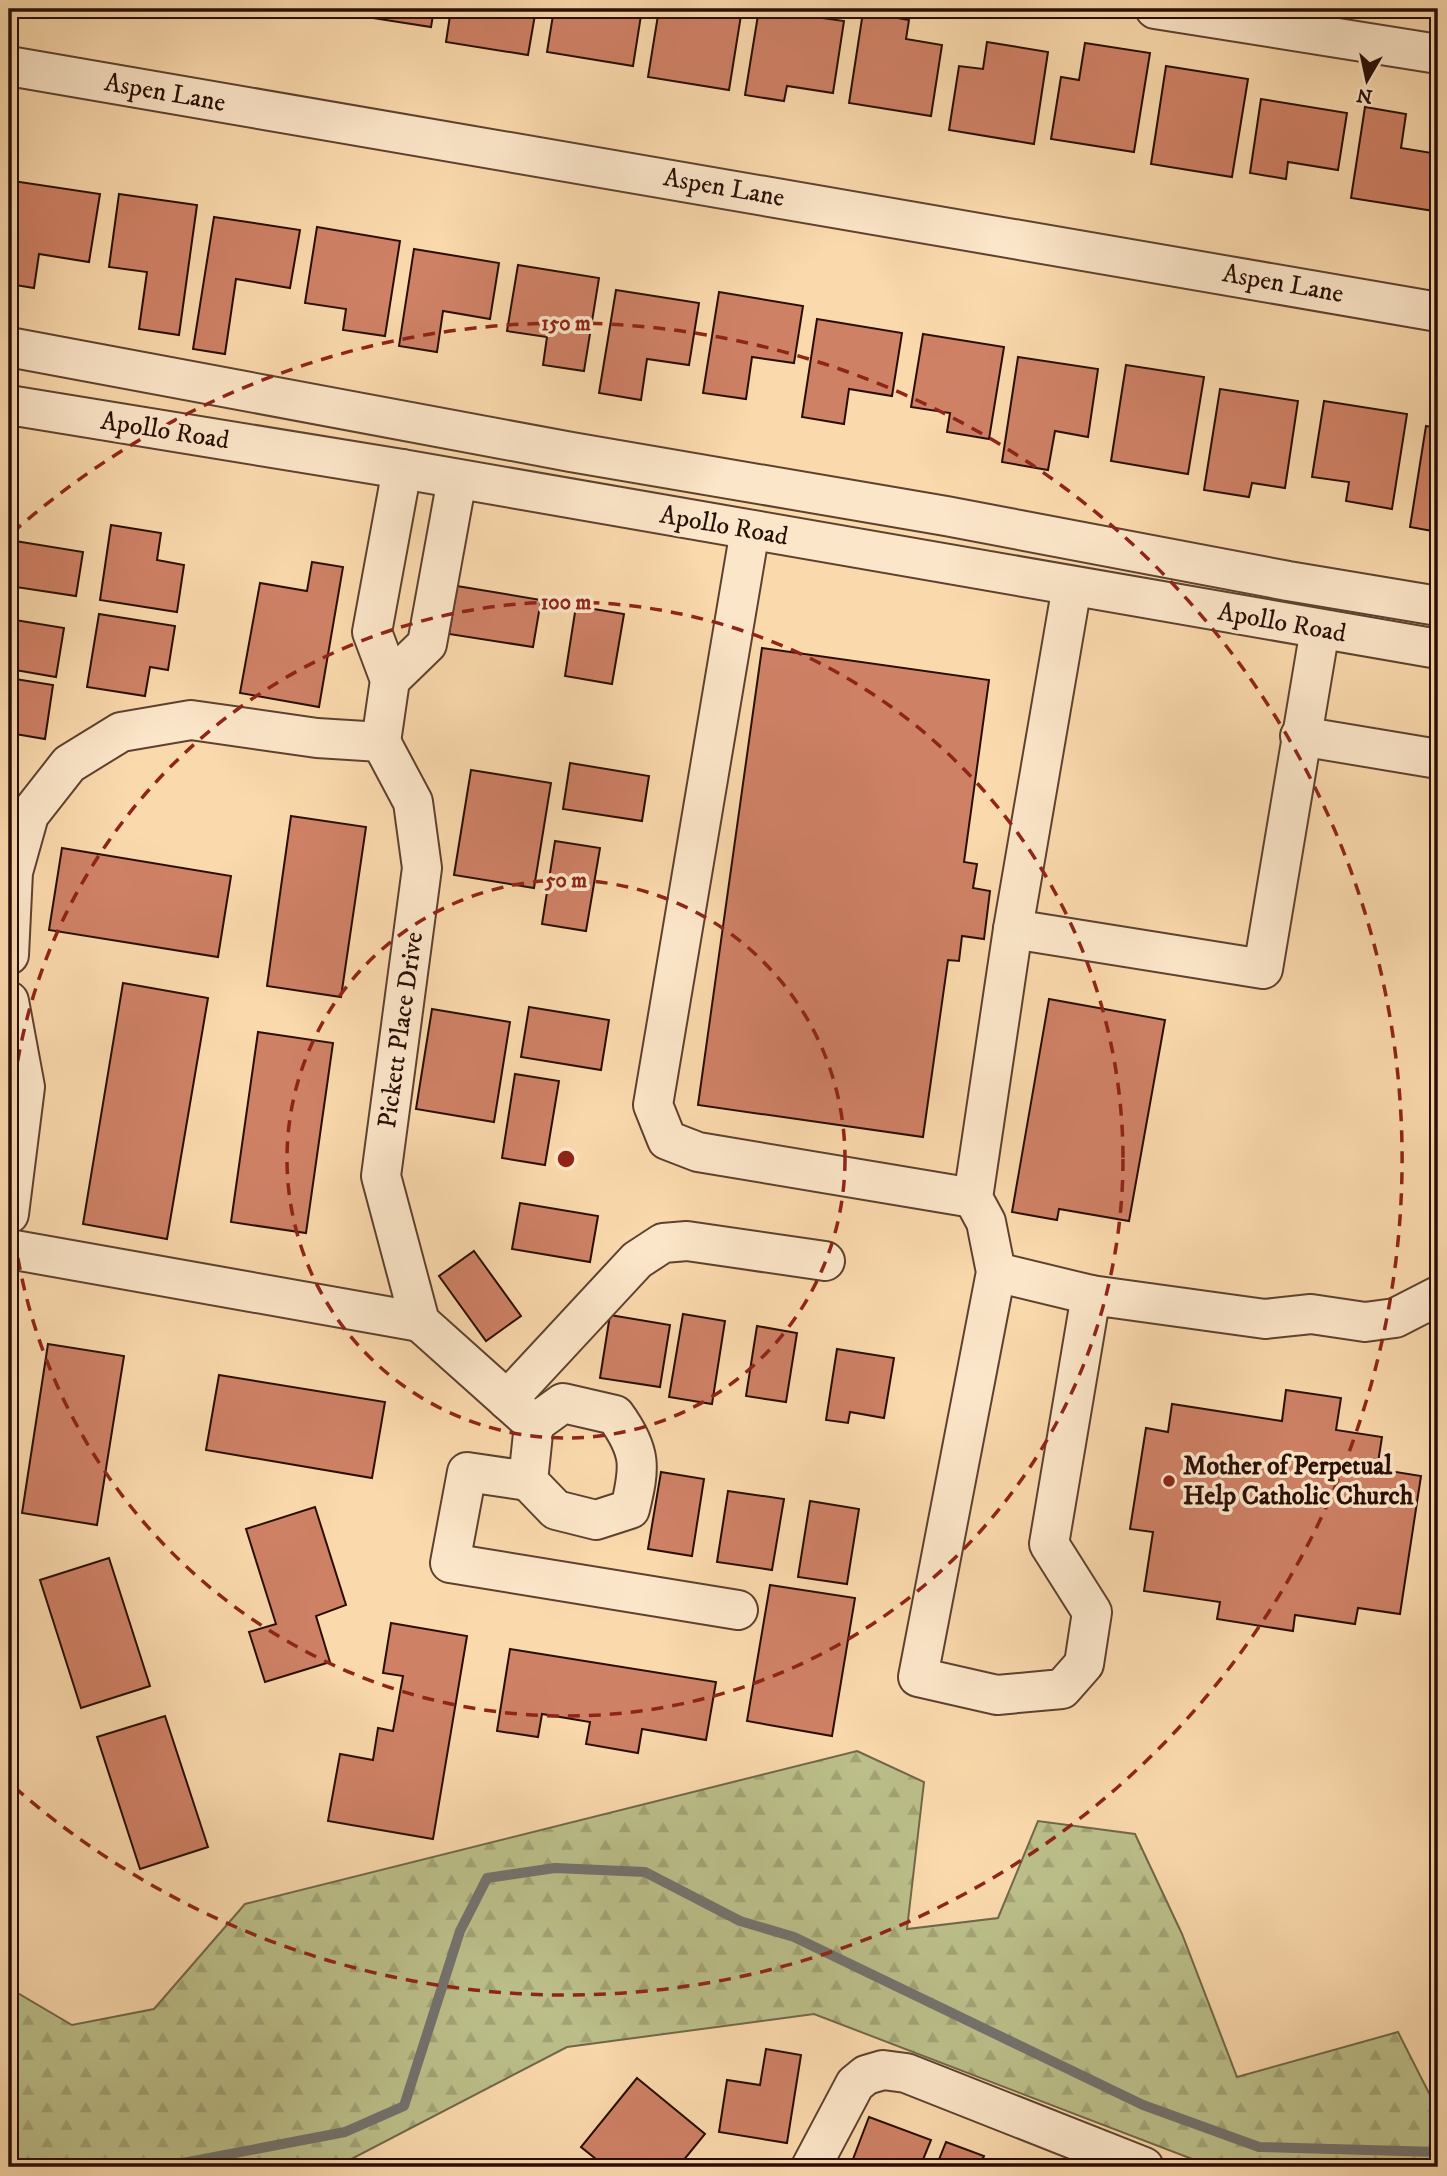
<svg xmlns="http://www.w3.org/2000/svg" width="1447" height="2176" font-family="'IM FELL DW Pica',serif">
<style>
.forest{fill:url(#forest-firs);stroke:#726748;stroke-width:2}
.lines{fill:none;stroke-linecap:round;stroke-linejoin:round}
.stream{stroke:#73736f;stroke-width:10}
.building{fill:#cf8166;stroke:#290e05;stroke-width:2}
.minor-casing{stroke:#5d412f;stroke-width:42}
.minor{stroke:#fce6c9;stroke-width:38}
.ring{fill:none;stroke:#8f2418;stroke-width:3.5;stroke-dasharray:12 9}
.poi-dot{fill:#8f2418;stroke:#fce6c9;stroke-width:2.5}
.labels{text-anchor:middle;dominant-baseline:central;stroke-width:7;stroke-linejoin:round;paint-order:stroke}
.street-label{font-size:26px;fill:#290e05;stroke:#fce6c9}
.poi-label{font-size:26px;font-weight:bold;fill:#290e05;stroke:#fce6c9;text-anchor:start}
.centre{fill:#8f2418;stroke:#fce6c9;stroke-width:3.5}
.ring-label{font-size:21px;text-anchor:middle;font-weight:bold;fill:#8f2418;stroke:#fce6c9;stroke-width:7;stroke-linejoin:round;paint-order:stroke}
</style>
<defs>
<pattern id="forest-firs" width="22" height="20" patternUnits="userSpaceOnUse" patternTransform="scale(1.75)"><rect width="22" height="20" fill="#bcc08b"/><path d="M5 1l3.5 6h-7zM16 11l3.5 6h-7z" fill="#a2a476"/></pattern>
</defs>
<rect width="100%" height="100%" fill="#fad9ac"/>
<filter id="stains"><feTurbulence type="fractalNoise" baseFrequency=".00286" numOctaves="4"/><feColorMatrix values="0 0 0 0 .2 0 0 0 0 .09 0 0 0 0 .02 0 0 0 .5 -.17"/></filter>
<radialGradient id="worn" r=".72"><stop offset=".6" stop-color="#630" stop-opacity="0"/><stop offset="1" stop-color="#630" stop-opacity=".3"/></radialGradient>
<path class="forest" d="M857,1751l67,31 -17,147 91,-11 40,-97 97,13 47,100 55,143 161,-45 34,67h6v68h-225l-399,-153 -247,33 -231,120h-327v-179l63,37 82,-16 91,-105z"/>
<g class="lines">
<path class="stream" d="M162,2167l183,-35 59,-26 56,-175 27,-53 68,-10 90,4 95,49 54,16 349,168 116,42 179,5"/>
</g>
<g class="building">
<path d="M244,9h32l-1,7z"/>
<path d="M347,9h87l-3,18 -84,-13z"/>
<path d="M451,9h85l-8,46 -82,-13z"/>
<path d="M554,9h88l-9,57 -86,-14z"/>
<path d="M659,9h83l-13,81 -81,-13z"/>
<path d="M759,9l85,12 -11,72 -46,-7 -3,15 -39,-6z"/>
<path d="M863,12l46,8 -3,19 36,6 -11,71 -82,-13z"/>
<path d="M987,42l61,10 -14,92 -85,-14 10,-64 24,3z"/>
<path d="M1085,43l65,10 -16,99 -83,-13 10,-62 18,3z"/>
<path d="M1166,66l82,13 -16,98 -81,-13z"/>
<path d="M1261,99l86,14 -9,57 -50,-8 -2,17 -36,-6z"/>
<path d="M1365,107l41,7 -5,34 37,6 -4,57 -83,-13z"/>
<path d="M13,181l87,13 -11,68 -50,-8 -5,34 -25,-4v-77z"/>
<path d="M119,194l78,11 -18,130 -40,-6 8,-57 -38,-5z"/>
<path d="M214,217l86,13 -10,58 -54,-9 -11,75 -32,-5z"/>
<path d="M317,227l83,14 -15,95 -42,-6 3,-21 -41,-6z"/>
<path d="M414,249l85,14 -9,56 -47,-8 -6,41 -38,-6z"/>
<path d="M518,265l81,13 -15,93 -41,-6 4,-28 -40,-6z"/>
<path d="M616,290l83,13 -10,62 -42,-6 -6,41 -42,-7z"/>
<path d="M719,292l84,14 -9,57 -42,-6 -6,42 -43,-6z"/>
<path d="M817,319l85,14 -10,63 -43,-7 -5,35 -42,-7z"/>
<path d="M923,334l81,13 -15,92 -42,-7 3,-19 -39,-6z"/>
<path d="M1018,357l80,12 -10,68 -33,-6 -7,39 -46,-8z"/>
<path d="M1126,365l78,12 -16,97 -77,-13z"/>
<path d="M1220,389l78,12 -13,87 -33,-5 -3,14 -45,-7z"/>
<path d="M1324,401l83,13 -15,95 -46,-8 3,-19 -37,-5z"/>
<path d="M1426,426l12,2v104l-28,-5z"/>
<path d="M111,525l50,8 -4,27 27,5 -7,47 -77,-12z"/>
<path d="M9,540l74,12 -7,44 -67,-10z"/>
<path d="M312,562l31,5 -24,140 -79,-14 20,-110 47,8z"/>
<path d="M457,586l84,14 -8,47 -84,-13z"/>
<path d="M576,606l48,8 -12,70 -47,-8z"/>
<path d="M99,614l76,12 -7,44 -18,-3 -5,29 -58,-9z"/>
<path d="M9,619l55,9 -8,49 -47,-8z"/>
<path d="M762,648l227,32 -25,182 13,2 -4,24 17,3 -6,48 -22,-3 -3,25 -11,-1 -25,177 -225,-32z"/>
<path d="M9,678l44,7 -8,54 -36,-6z"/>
<path d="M570,763l79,13 -7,45 -79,-12z"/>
<path d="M471,770l80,13 -17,105 -80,-13z"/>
<path d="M291,816l75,11 -25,170 -74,-11z"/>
<path d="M555,841l45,7 -14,83 -44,-7z"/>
<path d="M62,848l169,28 -13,81 -169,-27z"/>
<path d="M123,983l85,15 -41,241 -84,-15z"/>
<path d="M1049,999l116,21 -36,201 -70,-12 -2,11 -45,-8z"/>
<path d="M529,1007l80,13 -8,50 -80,-13z"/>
<path d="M432,1009l78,13 -16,100 -78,-13z"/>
<path d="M258,1032l75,11 -27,190 -75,-11z"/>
<path d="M515,1074l44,7 -14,84 -43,-7z"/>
<path d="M520,1203l78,13 -8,46 -78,-13z"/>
<path d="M474,1251l47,65 -35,25 -47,-65z"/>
<path d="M683,1314l42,7 -13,83 -43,-7z"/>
<path d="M610,1315l60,10 -10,62 -60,-9z"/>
<path d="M757,1326l40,7 -11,69 -40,-6z"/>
<path d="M48,1344l76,12 -27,169 -75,-12z"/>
<path d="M837,1349l57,9 -10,60 -34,-6 -2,11 -22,-3z"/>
<path d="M219,1375l166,27 -13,76 -166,-28z"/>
<path d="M1286,1390l55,8 -5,32 46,7 -5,32 44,7 -21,138 -42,-6 -3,16 -60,-9 -2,16 -76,-12 3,-17 -76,-11 9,-59 -23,-3 16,-101 22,4 4,-28 110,17z"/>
<path d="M661,1472l43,7 -12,77 -44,-7z"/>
<path d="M728,1491l56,8 -12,71 -55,-8z"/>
<path d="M810,1501l49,8 -12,75 -49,-7z"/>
<path d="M315,1507l31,98 -30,11 14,46 -65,20 -16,-50 27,-8 -30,-95z"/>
<path d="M109,1558l41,128 -69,22 -41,-128z"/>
<path d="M770,1585l85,13 -23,138 -85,-15z"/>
<path d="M391,1623l76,13 -34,203 -105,-18 12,-67 33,6 5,-32 15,3 10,-55 -20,-3z"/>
<path d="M510,1649l206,33 -10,58 -64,-11 -4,24 -52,-9 4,-22 -48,-8 -4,23 -41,-6z"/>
<path d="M165,1716l43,131 -68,22 -43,-132z"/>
<path d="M766,2049l35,6 -14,88 -68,-11 8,-52 33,5z"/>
<path d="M637,2078l68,56 -27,33h-72l-25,-20z"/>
<path d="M869,2117l62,23 -11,27h-70z"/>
<path d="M946,2142l38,14 -5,11h-43z"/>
</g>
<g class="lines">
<g class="minor-casing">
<g id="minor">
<path d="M1155,9l283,45"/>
<path d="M9,66l1429,246"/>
<path d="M9,347l562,105 375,64 342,65 150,25"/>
<path d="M9,405l393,64 1036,180"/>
<path d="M750,530l-97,575 14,35 31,12 275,46"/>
<path d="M1072,586l-59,343 250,40 57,-340"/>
<path d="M390,680l37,-36 30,-165"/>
<path d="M1300,736l138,23"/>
<path d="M381,742l32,60 9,66 -41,308 39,146 114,102 -6,57 28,29 40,10 34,-11c10,-42 12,-57 -15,-94l-52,-12 -29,21"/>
<path d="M381,742l9,-62 -18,-48 30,-163"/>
<path d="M1013,929l-40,269 13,24 10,50 -78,405 79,18 65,-6 22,-25 8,-52 -43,-68 42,-249 174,24 46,-5 54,8 30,-4 43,-22"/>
<path d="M9,955l4,-83 16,-57 40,-51 52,-32 70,-12 126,18 64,4"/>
<path d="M9,1001l16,86 -16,127"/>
<path d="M9,1249l411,73"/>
<path d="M996,1272l95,23"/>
<path d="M507,1400l130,-140 26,-17 24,-2 138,20"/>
<path d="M528,1481l-61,-9 -17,91 288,47"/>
<path d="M811,2167l44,-83 11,-9 17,-5 23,3 238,94"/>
</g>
</g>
<use href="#minor" class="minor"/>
</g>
<g class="ring">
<circle cx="566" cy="1159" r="279"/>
<circle cx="566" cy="1159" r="557"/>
<path d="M12 533A836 836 0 1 1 12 1785"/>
</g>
<circle class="poi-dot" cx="1169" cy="1481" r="7"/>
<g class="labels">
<g class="street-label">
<text transform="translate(165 93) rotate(10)">Aspen Lane</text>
<text transform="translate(724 188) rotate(10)">Aspen Lane</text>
<text transform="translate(1283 284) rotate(10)">Aspen Lane</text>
<text transform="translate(165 431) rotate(9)">Apollo Road</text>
<text transform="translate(724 526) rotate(10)">Apollo Road</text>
<text transform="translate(1282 623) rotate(10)">Apollo Road</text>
<text transform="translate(401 1030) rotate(-82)">Pickett Place Drive</text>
</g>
<g class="poi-label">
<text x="1183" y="1466">Mother of Perpetual<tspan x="1183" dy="30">Help Catholic Church</tspan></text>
</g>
</g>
<circle cx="566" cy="1159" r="10" class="centre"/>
<g class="ring-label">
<text x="566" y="330">150 m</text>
<text x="566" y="609">100 m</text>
<text x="566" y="887">50 m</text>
</g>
<rect width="1447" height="2176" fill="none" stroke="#fad9ac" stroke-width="35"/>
<rect x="10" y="10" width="1426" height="2155" fill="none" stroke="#290e05" stroke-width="3.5"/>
<rect x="18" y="18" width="1412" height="2141" fill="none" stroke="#290e05" stroke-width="2"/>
<g transform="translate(1367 80) rotate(189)" stroke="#fce6c9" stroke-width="5" paint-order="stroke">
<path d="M0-5L12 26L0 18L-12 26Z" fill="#290e05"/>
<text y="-10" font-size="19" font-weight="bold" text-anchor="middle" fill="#290e05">N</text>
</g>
<rect width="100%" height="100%" filter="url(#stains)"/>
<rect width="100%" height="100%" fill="url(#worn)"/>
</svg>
